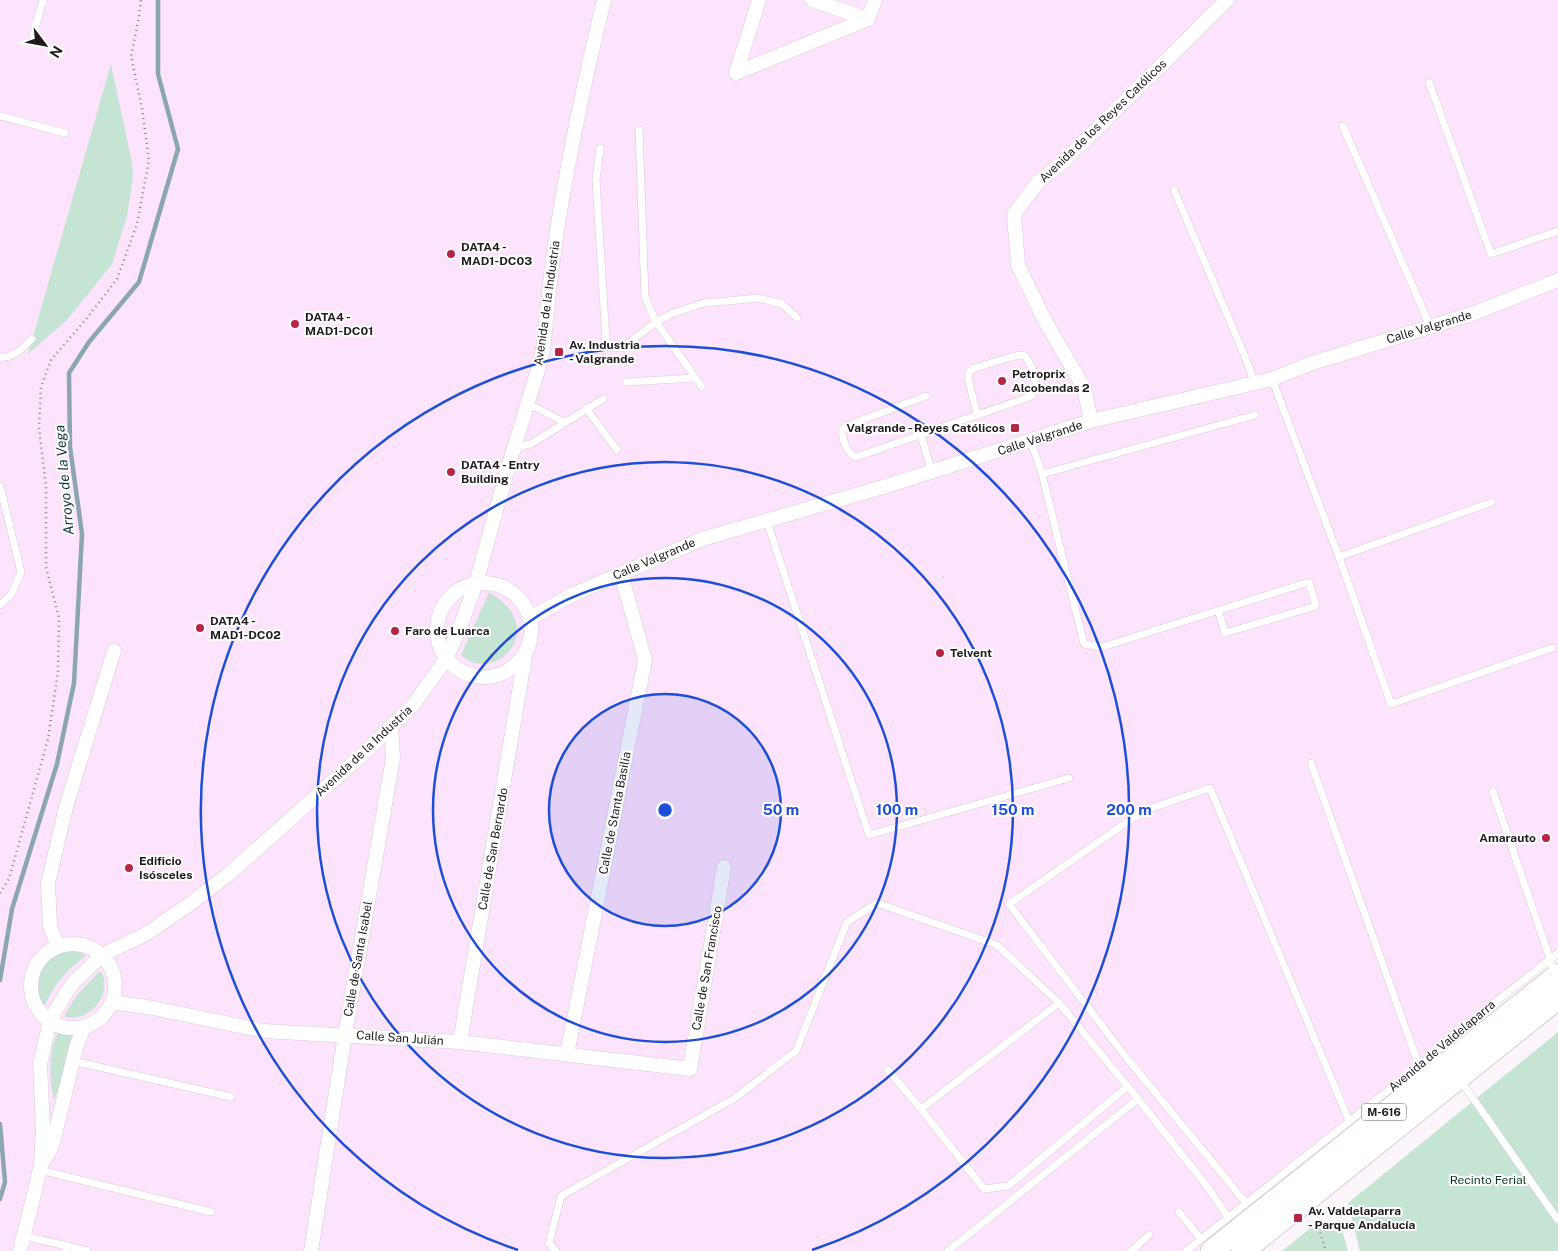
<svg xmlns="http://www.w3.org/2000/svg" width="1558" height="1251" font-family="'Public Sans',sans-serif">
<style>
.built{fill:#fde3fb}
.green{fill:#c5e4d3}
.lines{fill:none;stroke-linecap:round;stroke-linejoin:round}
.stream{stroke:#8ba5b2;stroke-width:4.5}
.service-casing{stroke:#dcc9da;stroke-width:8}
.minor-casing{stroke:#dcc9da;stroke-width:15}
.trunk-casing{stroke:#dcc9da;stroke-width:24}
.path{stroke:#8b848b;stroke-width:2.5;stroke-dasharray:1 4;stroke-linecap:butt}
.service{stroke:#fff;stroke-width:7}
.minor{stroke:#fff;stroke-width:14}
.trunk{stroke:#fff;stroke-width:22}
.ring{fill:none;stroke:#1d4ed8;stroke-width:2.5}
.poi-dot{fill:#b62545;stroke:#fff;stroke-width:2}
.labels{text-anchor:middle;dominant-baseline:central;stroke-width:4;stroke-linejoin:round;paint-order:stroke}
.shield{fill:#fff;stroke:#635e63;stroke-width:1}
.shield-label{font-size:11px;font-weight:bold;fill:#201920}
.street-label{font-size:12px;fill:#201920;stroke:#fff}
.poi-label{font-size:12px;font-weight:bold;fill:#201920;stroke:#fff;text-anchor:start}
.park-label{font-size:12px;fill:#073825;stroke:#fff}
.water-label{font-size:14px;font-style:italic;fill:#123542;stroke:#fff}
.centre{fill:#1d4ed8;stroke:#fff;stroke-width:2.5}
.ring-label{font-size:15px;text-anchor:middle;font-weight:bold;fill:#1d4ed8;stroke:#fff;stroke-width:4;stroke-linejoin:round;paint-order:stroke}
</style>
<rect width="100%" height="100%" fill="#fdf5fc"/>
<path class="built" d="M0,0h1558v947l-360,304h-1198z"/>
<g class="green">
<path d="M111,64l21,99 1,14 -6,39 -15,48 -45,56 -39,34z"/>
<path d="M489,592c10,6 20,14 25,25 12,24 -13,53 -39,46 -5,-1 -10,-5 -14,-8z"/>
<path d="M73,951l8,1 5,4c-18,12 -32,29 -41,49 -14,-12 -7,-42 9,-50 5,-3 13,-3 19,-4z"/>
<path d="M99,972l3,1c10,23 -13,49 -37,44v-3l12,-19z"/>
<path d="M59,1031l13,4c-7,21 -8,45 -18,65 -5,-19 -6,-52 5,-69z"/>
<path d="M1558,1032v219h-198l-12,-48z"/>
<path d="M1317,1223l24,3 7,25h-66z"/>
</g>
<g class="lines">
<g class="stream">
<path d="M0,980l12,-71 45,-145 17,-81 8,-149 -12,-87 -1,-74 20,-31 50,-60 39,-133 -20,-75v-74"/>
<path d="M0,1124l5,58 -5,17"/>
</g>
<g class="service-casing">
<g id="service">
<path d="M33,36l10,-36"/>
<path d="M1429,82l62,172 67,-23"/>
<path d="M0,116l65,17"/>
<path d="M1343,126l87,200"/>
<path d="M639,130l6,167 11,25 46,65"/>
<path d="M600,148l-4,32 10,160 5,7 11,1 34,-26 17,-9 32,-10 54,-5 23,6 15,14"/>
<path d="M1174,190l70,164 11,30"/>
<path d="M0,357c14,2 23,-10 32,-18"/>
<path d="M1272,379l67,178 52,147 161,-56"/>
<path d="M626,382l69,-4"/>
<path d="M926,396l-80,30 -4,5c0,6 4,18 9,23 3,3 4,3 8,2l173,-60c2,-4 5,-7 4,-12 0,-9 -6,-22 -11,-28l-7,-1 -44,13 -5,4 -1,6 9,36"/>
<path d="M527,403l37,19"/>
<path d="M586,408l31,42"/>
<path d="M921,435l11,37"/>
<path d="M1031,441l11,33 213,-59"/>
<path d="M515,447l16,-3 72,-45"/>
<path d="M1042,474l42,170 18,3 207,-65 7,24 -91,27 -7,-23"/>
<path d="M0,486l21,86 -10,23 -11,10"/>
<path d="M767,521l102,314 200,-57"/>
<path d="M1339,557l153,-55"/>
<path d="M1311,763l108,303"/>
<path d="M1493,792l57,167 4,16"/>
<path d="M73,1061l158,36"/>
<path d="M888,1070l33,39 138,-106"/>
<path d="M1461,1081l97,139"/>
<path d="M921,1109l63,80 24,-3 119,-99"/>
<path d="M40,1170l171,42"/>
<path d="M1246,1203l-124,-151 -113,-148 134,-93 67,-23 139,333"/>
<path d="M1179,1212l22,27"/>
<path d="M24,1236l43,10"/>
<path d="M66,1251l1,-5 20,5"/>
<path d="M556,1251l-7,-8 12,-47 174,-98 61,-47 51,-129 30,-19 120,42 62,58 79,96 68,86 22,32"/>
<path d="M948,1251l190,-152"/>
<path d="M1131,1251l18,-16"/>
<path d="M1186,1251l233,-185 60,-51 79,-62"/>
</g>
</g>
<g class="minor-casing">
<g id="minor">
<path d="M759,0l-23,73 132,-54"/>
<path d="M812,0l56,19 7,-19"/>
<path d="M1091,421l-7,-33 -39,-67 -27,-56 -4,-51 24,-32 25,-20 164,-162"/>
<circle cx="484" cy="630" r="47"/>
<path d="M530,618l44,-24 128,-55 181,-52 208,-66 181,-42 40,-16 160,-49 86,-34"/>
<circle cx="73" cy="986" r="42"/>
<path d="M58,947l-8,-21 -2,-43 18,-76 48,-156"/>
<path d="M112,1002l41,6 111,23 196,11 230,27 34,-202"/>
<path d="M460,1042l65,-386"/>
<path d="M567,1054l78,-394 -24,-87"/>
<path d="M43,1162l9,-16 24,-98 8,-21"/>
<path d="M20,1251l21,-86 2,-36 -3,-65 10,-43 10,-18 13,-20 29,-28 44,-21 44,-30 40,-31 133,-119 51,-50 32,-45 16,-37 14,-39 31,-112 33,-108 3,-14c5,-42 8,-84 15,-125 12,-75 28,-150 46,-224"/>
<path d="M311,1251l34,-216 48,-277 -2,-31"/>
</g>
</g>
<g class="trunk-casing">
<g id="trunk">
<path d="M1212,1251l346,-276"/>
<path d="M1243,1251l315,-253"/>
</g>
</g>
<g class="path">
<path d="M0,893l9,-14 39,-140 10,-67 1,-54 -13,-51v-80l-7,-60 2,-40 10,-27 36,-42 30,-39 20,-55 12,-64 -7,-51 -11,-53 8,-39 2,-17"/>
<path d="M1317,1223l9,28"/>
</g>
<use href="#service" class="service"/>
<use href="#minor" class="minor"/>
<use href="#trunk" class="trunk"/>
</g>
<circle cx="665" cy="810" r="116" fill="#1d4ed8" fill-opacity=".12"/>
<g class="ring">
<circle cx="665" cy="810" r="116"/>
<circle cx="665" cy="810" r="232"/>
<circle cx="665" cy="810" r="348"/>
<path d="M518 1250A464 464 0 1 1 812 1250"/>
</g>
<g class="poi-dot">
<circle cx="451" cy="254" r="5"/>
<circle cx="295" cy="324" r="5"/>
<rect x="554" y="347" width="10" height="10" rx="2.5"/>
<circle cx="1002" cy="381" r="5"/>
<rect x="1010" y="423" width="10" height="10" rx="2.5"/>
<circle cx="451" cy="472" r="5"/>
<circle cx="200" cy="628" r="5"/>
<circle cx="395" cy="631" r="5"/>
<circle cx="940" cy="653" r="5"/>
<circle cx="1546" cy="838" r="5"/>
<circle cx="129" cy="868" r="5"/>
<rect x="1293" y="1213" width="10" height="10" rx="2.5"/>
</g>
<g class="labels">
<rect class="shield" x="1361.5" y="1103.5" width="45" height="17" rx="4"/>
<g class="shield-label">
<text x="1384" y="1112">M-616</text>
</g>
<g class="street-label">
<text transform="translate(1103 121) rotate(-44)">Avenida de los Reyes Católicos</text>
<text transform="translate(547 303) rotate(-82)">Avenida de la Industria</text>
<text transform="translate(1429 327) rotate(-17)">Calle Valgrande</text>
<text transform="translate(1040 438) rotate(-18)">Calle Valgrande</text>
<text transform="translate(654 559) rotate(-23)">Calle Valgrande</text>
<text transform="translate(364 751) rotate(-43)">Avenida de la Industria</text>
<text transform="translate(615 813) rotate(-79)">Calle de Stanta Basilia</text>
<text transform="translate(493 849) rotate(-80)">Calle de San Bernardo</text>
<text transform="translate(358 959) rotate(-80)">Calle de Santa Isabel</text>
<text transform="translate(707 968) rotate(-80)">Calle de San Francisco</text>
<text transform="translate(400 1038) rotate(4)">Calle San Julián</text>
<text transform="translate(1442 1046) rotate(-40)">Avenida de Valdelaparra</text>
</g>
<g class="poi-label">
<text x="461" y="247">DATA4 -<tspan x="461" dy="14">MAD1-DC03</tspan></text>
<text x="305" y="317">DATA4 -<tspan x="305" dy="14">MAD1-DC01</tspan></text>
<text x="569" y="345">Av. Industria<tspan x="569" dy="14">- Valgrande</tspan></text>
<text x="1012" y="374">Petroprix<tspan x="1012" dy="14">Alcobendas 2</tspan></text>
<text x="1005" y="428" text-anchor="end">Valgrande - Reyes Católicos</text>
<text x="461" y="465">DATA4 - Entry<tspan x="461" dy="14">Building</tspan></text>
<text x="210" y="621">DATA4 -<tspan x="210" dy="14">MAD1-DC02</tspan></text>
<text x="405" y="631">Faro de Luarca</text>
<text x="950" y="653">Telvent</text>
<text x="1536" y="838" text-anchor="end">Amarauto</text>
<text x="139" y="861">Edificio<tspan x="139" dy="14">Isósceles</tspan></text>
<text x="1308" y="1211">Av. Valdelaparra<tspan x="1308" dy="14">- Parque Andalucía</tspan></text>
</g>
<g class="park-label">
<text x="1488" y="1180">Recinto Ferial</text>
</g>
<g class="water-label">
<text transform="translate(64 480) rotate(-95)">Arroyo de la Vega</text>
</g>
</g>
<circle cx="665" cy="810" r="8" class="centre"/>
<g class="ring-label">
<text x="781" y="815">50 m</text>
<text x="897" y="815">100 m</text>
<text x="1013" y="815">150 m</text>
<text x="1129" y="815">200 m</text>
</g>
<g transform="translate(45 45) rotate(122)" stroke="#ffffff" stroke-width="4" paint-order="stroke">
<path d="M0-4L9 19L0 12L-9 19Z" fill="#201920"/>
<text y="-8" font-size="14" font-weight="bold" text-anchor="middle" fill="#201920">N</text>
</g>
</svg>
